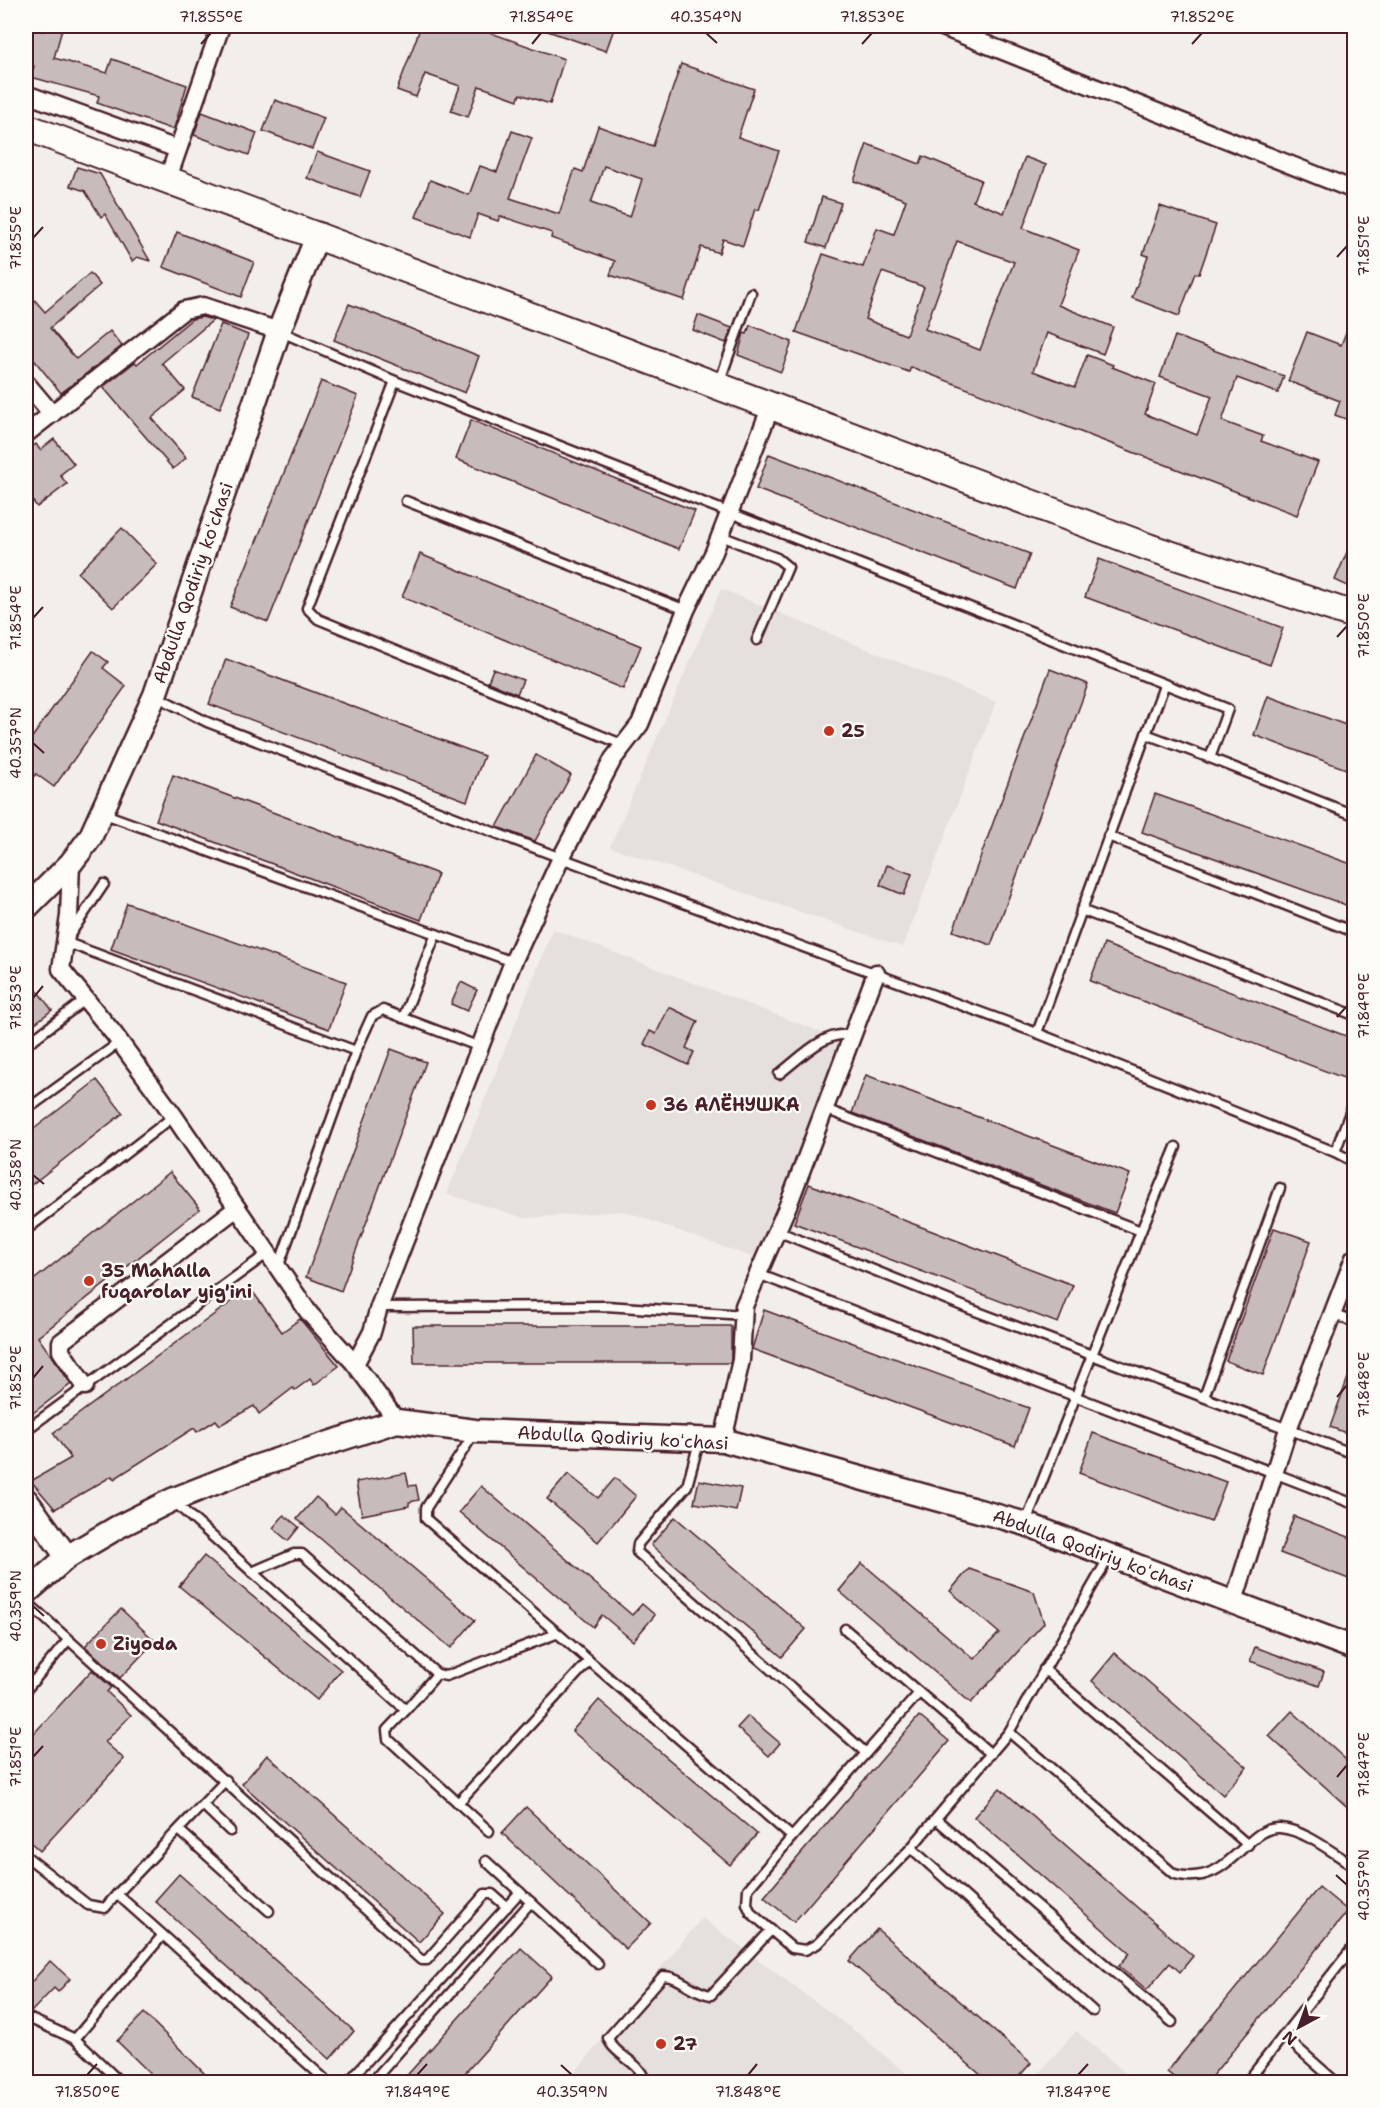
<svg xmlns="http://www.w3.org/2000/svg" width="1380" height="2108" font-family="'Shantell Sans',sans-serif">
<style>
.built{fill:#e5dfdd}
.building{fill:#c8bbbb;stroke:#4a1f2b;stroke-width:1.5;fill-rule:evenodd}
.lines{fill:none;stroke-linecap:round;stroke-linejoin:round}
.lane-casing{stroke:#4a1f2b;stroke-width:13}
.street-casing{stroke:#4a1f2b;stroke-width:21}
.secondary-casing{stroke:#4a1f2b;stroke-width:27}
.primary-casing{stroke:#4a1f2b;stroke-width:30}
.lane{stroke:#fdfcf7;stroke-width:8}
.street{stroke:#fdfcf7;stroke-width:16}
.secondary{stroke:#fdfcf7;stroke-width:22}
.primary{stroke:#fdfcf7;stroke-width:26}
.ticks{fill:none;stroke:#4a1f2b;stroke-width:2}
.poi-dot{fill:#c8321e;stroke:#fdfcf7;stroke-width:2}
.labels{text-anchor:middle;dominant-baseline:central;stroke-width:4.5;stroke-linejoin:round;paint-order:stroke}
.street-label{font-size:18px;fill:#4a1f2b;stroke:#fdfcf7}
.poi-label{font-size:18px;font-weight:bold;fill:#4a1f2b;stroke:#fdfcf7;text-anchor:start}
.neatline{fill:none;stroke:#4a1f2b;stroke-width:2}
.ticks-label{font-size:15px;text-anchor:middle;fill:#4a1f2b}
</style>
<rect width="100%" height="100%" fill="#f2efeb"/>
<filter id="ink" filterUnits="userSpaceOnUse"><feTurbulence type="fractalNoise" baseFrequency=".0167" numOctaves="2"/><feDisplacementMap in="SourceGraphic" scale="12" xChannelSelector="R" yChannelSelector="G"/><feConvolveMatrix kernelMatrix="1 2 1 2 8 2 1 2 1" color-interpolation-filters="sRGB"/></filter>
<g filter="url(#ink)">
<g class="built">
<path d="M721,589l275,113 -93,245 -293,-100z"/>
<path d="M553,929l289,111 -88,218 -130,-47 -99,7 -78,-24z"/>
<path d="M702,1918l158,117 57,47h-350z"/>
<path d="M1076,2031l60,51h-105z"/>
</g>
<g class="building">
<path d="M26,26l18,5 1,-5h18l-9,32 53,15 5,-14 75,26 -13,43 -3,1 -74,-26 2,-7 -68,-19 3,-11 -8,-2z"/>
<path d="M421,26h45l14,3 84,30 -14,45 -30,-10 -2,6 -39,-14 -11,31 -17,-6 9,-25 -35,-12 -9,23 -19,-7z"/>
<path d="M540,26h75l-9,25 -67,-23z"/>
<path d="M681,64l73,25 -16,48 41,14 -20,59 -4,-1 -12,37 -20,-7 -4,14 -18,-6 -17,53 -74,-25 5,-14 -64,-23 1,-5 -52,-17 -2,5 -20,-7 -8,23 -54,-20 14,-37 39,15 11,-29 17,6 15,-41 20,7 -22,60 49,16 16,-45 8,3 15,-46 55,20zM604,166l38,13 -12,38 -39,-14z"/>
<path d="M275,100l49,18 -12,31 -49,-18z"/>
<path d="M202,112l55,21 -8,22 -55,-20z"/>
<path d="M867,144l53,20 3,-8 58,24 -8,21 31,12 21,-56 21,8 -23,63 56,22 -21,55 55,22 -10,27 -56,-21 -14,38 42,16 12,-32 26,10 -1,2 44,17 -11,30 52,21 15,-39 -52,-19 15,-41 109,40 -6,17 -41,-15 -15,43 41,15 -2,5 57,21 -21,53 -386,-148 -2,5 -113,-40 27,-78 40,13 14,-39 17,6 12,-34 -52,-19zM957,241l57,21 -34,88 -55,-21zM882,272l42,15 -18,48 -41,-16z"/>
<path d="M317,152l53,19 -10,26 -53,-19z"/>
<path d="M77,167l23,7 50,87 -13,-4 -5,4 -27,-47 -4,3 -16,-26 -15,-5z"/>
<path d="M822,197l19,6 -15,45 -18,-6z"/>
<path d="M1160,206l56,19 -17,49 -4,-1 -16,43 -47,-18 16,-42 -5,-2z"/>
<path d="M177,232l77,30 -13,35 -78,-30z"/>
<path d="M90,273l10,12 -50,43 26,31 34,-28 12,15 -61,47 -35,-43v-60l19,22z"/>
<path d="M349,304l130,52 -14,37 -131,-53z"/>
<path d="M1354,312v110l-19,-7 5,-14 -52,-20 19,-49 34,13z"/>
<path d="M698,315l34,13 -6,15 -33,-13z"/>
<path d="M202,317l11,3 -51,43 23,27 -33,28 34,40 -13,11 -70,-82 32,-25 2,2 55,-45z"/>
<path d="M221,324l27,11 -28,73 -28,-11z"/>
<path d="M750,325l42,17 -11,30 -43,-17 6,-22 3,1z"/>
<path d="M321,381l37,15 -90,226 -38,-15z"/>
<path d="M471,420l224,91 -16,38 -223,-90z"/>
<path d="M54,439l20,25 -14,11 7,9 -30,23 -11,-15v-41l10,-7 4,6z"/>
<path d="M769,454l261,100 -13,35 -261,-100z"/>
<path d="M122,528l35,36 -44,44 -35,-35z"/>
<path d="M1354,536v53l-19,-9z"/>
<path d="M420,554l221,92 -18,43 -221,-92z"/>
<path d="M1099,559l184,69 -13,37 -185,-68z"/>
<path d="M93,651l15,11 -5,6 23,18 -72,101 -18,-13 -10,11v-39z"/>
<path d="M226,659l258,97 -17,45 -258,-97z"/>
<path d="M493,669l30,11 -6,14 -29,-12z"/>
<path d="M1050,669l38,15 -97,261 -38,-14z"/>
<path d="M1268,696l86,32v44l-100,-37z"/>
<path d="M536,755l35,20 -36,66 -38,-14z"/>
<path d="M173,775l265,99 -17,46 -265,-100z"/>
<path d="M1155,794l199,71v43l-212,-76z"/>
<path d="M887,865l25,9 -8,21 -24,-10z"/>
<path d="M127,903l219,79 -17,47 -218,-80z"/>
<path d="M1104,944l250,95v43l-264,-101z"/>
<path d="M26,976l26,34 -26,20z"/>
<path d="M461,982l16,8 -10,21 -16,-7z"/>
<path d="M669,1007l29,14 -12,27 8,4 -6,13 -44,-21 6,-13 6,3z"/>
<path d="M391,1049l35,13 -85,229 -35,-14z"/>
<path d="M866,1075l264,99 -15,39 -263,-100z"/>
<path d="M97,1080l26,33 -97,76v-54z"/>
<path d="M170,1172l30,37 -162,128 33,47 -38,29 -7,-9v-118z"/>
<path d="M809,1184l264,101 -15,38 -264,-100z"/>
<path d="M1274,1228l37,13 -48,134 -37,-14z"/>
<path d="M250,1288l32,44 18,-13 39,47 -25,19 -4,-6 -15,11 -2,-2 -34,26 -5,-8 -34,19 -4,-5 -19,12 -3,-4 -80,51 -2,-3 -57,33 -24,-28 40,-23 -18,-25z"/>
<path d="M764,1310l265,98 -14,38 -263,-97z"/>
<path d="M413,1326h318v33l-1,4h-316z"/>
<path d="M1353,1364h1v72l-24,-9z"/>
<path d="M1093,1433l133,49 -15,40 -132,-49z"/>
<path d="M406,1473l3,13 7,-1 3,15 -10,2v4l-47,9 -6,-33z"/>
<path d="M568,1474l30,24 17,-20 21,18 -38,46 -51,-43z"/>
<path d="M699,1480l42,8 -5,23 -42,-8z"/>
<path d="M481,1486l151,129 10,-11 13,11 -22,26 -31,-26 -9,12 -134,-115z"/>
<path d="M316,1497l19,17 6,-7 134,113 -24,28 -154,-129z"/>
<path d="M284,1515l15,12 -11,14 -15,-13z"/>
<path d="M1294,1516l60,23v42l-74,-28z"/>
<path d="M675,1517l131,112 -24,28 -131,-112z"/>
<path d="M204,1556l137,114 -24,30 -138,-114z"/>
<path d="M862,1563l112,96 25,-26 -49,-42 19,-22 65,23 10,31 -73,80 -132,-112z"/>
<path d="M121,1609l34,32 -35,37 -35,-32z"/>
<path d="M1255,1647l69,25 -5,14 -69,-25z"/>
<path d="M1115,1653l132,114 -24,28 -131,-114z"/>
<path d="M92,1670l19,17 -4,5 24,23 -26,27 19,17 -84,92 -14,-13v-96z"/>
<path d="M599,1700l158,134 -27,31 -158,-134z"/>
<path d="M1292,1711l62,56v46l-85,-77z"/>
<path d="M748,1716l32,27 -11,13 -32,-28z"/>
<path d="M919,1716l30,25 -155,181 -30,-25z"/>
<path d="M267,1755l178,159 -26,28 -177,-158z"/>
<path d="M1000,1788l193,168 -13,16 -10,-9 -23,27 -28,-24 11,-13 -156,-136z"/>
<path d="M526,1807l125,116 -25,26 -124,-116z"/>
<path d="M179,1874l175,157 -24,28 -175,-158z"/>
<path d="M1319,1887l29,24 -141,171h-27l-13,-10z"/>
<path d="M877,1929l154,134 -17,19h-25l-140,-121z"/>
<path d="M521,1948l31,28 -95,106h-56z"/>
<path d="M50,1961l20,18 -12,13 -4,-4 -23,24 -5,-1v-23z"/>
<path d="M144,2013l69,69h-54l-42,-41z"/>
</g>
<g class="lines">
<g class="lane-casing">
<g id="lane">
<path d="M279,331l116,50 833,328 -18,49 -64,-24 -109,299"/>
<path d="M395,381l-88,227 11,11 306,126"/>
<path d="M719,383l32,-90"/>
<path d="M406,501l280,109"/>
<path d="M721,536l56,22 11,9 -31,73"/>
<path d="M156,696l51,26 354,136 476,175 298,119 19,10"/>
<path d="M1146,734l18,-48"/>
<path d="M1210,758l144,57"/>
<path d="M102,813l411,149"/>
<path d="M1108,836l246,96"/>
<path d="M104,884l-39,58 291,109 -78,217"/>
<path d="M1081,910l273,105"/>
<path d="M403,1018l33,-84"/>
<path d="M26,1045l60,-46"/>
<path d="M356,1051l16,-35 11,-6 97,37"/>
<path d="M779,1074c19,-14 48,-46 73,-38"/>
<path d="M825,1109l316,122 -115,291"/>
<path d="M26,1110l94,-68"/>
<path d="M1335,1152l19,-50"/>
<path d="M26,1230l148,-114"/>
<path d="M777,1231l193,78 384,145"/>
<path d="M1141,1231l35,-84"/>
<path d="M758,1274l596,230"/>
<path d="M379,1307l227,-1 138,9"/>
<path d="M1334,1315l20,7"/>
<path d="M1204,1397l76,-209"/>
<path d="M26,1430l242,-177"/>
<path d="M475,1432l-49,76v11l366,318 -44,52 -1,15 4,9 41,35 13,2 12,-6 94,-96 98,-116 100,-175"/>
<path d="M699,1442l-12,44 -49,58 -1,8 229,201"/>
<path d="M173,1501l233,209 -19,20 1,9 101,92"/>
<path d="M252,1572l42,-18h8l135,120 9,2 110,-42"/>
<path d="M26,1601l395,359h6l58,-66h7l15,13"/>
<path d="M845,1629l146,125"/>
<path d="M1044,1669l204,176"/>
<path d="M26,1690l43,-51"/>
<path d="M406,1710l31,-36"/>
<path d="M1009,1732l165,142c57,15 71,-49 106,-46 25,2 53,25 74,38"/>
<path d="M226,1780l-109,114 211,188"/>
<path d="M458,1803l131,-142"/>
<path d="M203,1805l27,26"/>
<path d="M936,1819l236,203"/>
<path d="M179,1830l90,81"/>
<path d="M792,1837l127,-144"/>
<path d="M911,1848l182,163"/>
<path d="M26,1856l62,49 17,3 12,-14"/>
<path d="M486,1861l112,103"/>
<path d="M26,2017l49,22"/>
<path d="M1284,2036l52,46"/>
<path d="M120,2082l-45,-43 87,-103"/>
<path d="M348,2082l172,-190"/>
<path d="M372,2082l159,-180"/>
<path d="M640,2082l4,-4c-6,-17 -30,-23 -36,-40l55,-62c18,0 30,17 48,19l60,-65"/>
<path d="M1247,2082l107,-136"/>
</g>
</g>
<g class="street-casing">
<g id="street">
<path d="M940,26l414,164"/>
<path d="M26,94l151,55"/>
<path d="M167,181l54,-155"/>
<path d="M26,383l26,31"/>
<path d="M26,434l158,-124 19,-4 76,25"/>
<path d="M71,863l-2,53 -8,53 53,65 60,82 135,197 46,51"/>
<path d="M85,1386l-24,-35v-9l176,-134"/>
<path d="M397,1421l-42,-57 17,-32 7,-25 134,-345 48,-104 52,-99 27,-35 46,-114 28,-58 57,-146"/>
<path d="M723,1440l18,-80 3,-54 45,-103 87,-230"/>
<path d="M1234,1601l54,-172 66,-171"/>
</g>
</g>
<g class="secondary-casing">
<g id="secondary">
<path d="M26,908l45,-45 19,-25 65,-143 124,-364 39,-97"/>
<path d="M26,1500l41,57"/>
<path d="M26,1593l41,-36 51,-30 54,-27 83,-33 142,-46 78,10 248,9 303,84 328,124"/>
</g>
</g>
<g class="primary-casing">
<path id="primary" d="M26,127l1122,420 206,68"/>
</g>
<use href="#lane" class="lane"/>
<use href="#street" class="street"/>
<use href="#secondary" class="secondary"/>
<use href="#primary" class="primary"/>
</g>
</g>
<path class="ticks" d="M706,33l11,10M201,44l10,-11M532,44l9,-11M862,44l10,-11M1192,44l10,-11M33,238l10,-11M1337,257l10,-11M33,618l10,-11M1337,637l10,-11M33,743l11,10M33,998l10,-12M1337,1017l10,-11M33,1175l11,9M33,1378l10,-12M1337,1397l10,-12M33,1606l11,10M33,1757l10,-11M1337,1777l10,-12M1336,1875l11,10M561,2065l11,10M87,2075l10,-11M417,2075l10,-11M748,2075l9,-11M1078,2075l10,-11"/>
<g class="poi-dot">
<circle cx="829" cy="731" r="6"/>
<circle cx="651" cy="1105" r="6"/>
<circle cx="89" cy="1281" r="6"/>
<circle cx="101" cy="1644" r="6"/>
<circle cx="661" cy="2044" r="6"/>
</g>
<g class="labels">
<g class="street-label">
<text transform="translate(193 583) rotate(-71)">Abdulla Qodiriy koʻchasi</text>
<text transform="translate(623 1438) rotate(3)">Abdulla Qodiriy koʻchasi</text>
<text transform="translate(1093 1551) rotate(20)">Abdulla Qodiriy koʻchasi</text>
</g>
<g class="poi-label">
<text x="841" y="731">25</text>
<text x="663" y="1105">36 АЛЁНУШКА</text>
<text x="101" y="1271">35 Mahalla<tspan x="101" dy="21">fuqarolar yig'ini</tspan></text>
<text x="113" y="1644">Ziyoda</text>
<text x="673" y="2044">27</text>
</g>
</g>
<rect width="1380" height="2108" fill="none" stroke="#fdfcf7" stroke-width="66"/>
<g transform="translate(1299 2027) rotate(221)" stroke="#fdfcf7" stroke-width="4.5" paint-order="stroke">
<path d="M0-4.5L10 22L0 15L-10 22Z" fill="#4a1f2b"/>
<text y="-9" font-size="16" font-weight="bold" text-anchor="middle" fill="#4a1f2b">N</text>
</g>
<rect x="33" y="33" width="1314" height="2042" class="neatline"/>
<g class="ticks-label">
<text x="211" y="22">71.855°E</text>
<text x="541" y="22">71.854°E</text>
<text x="706" y="22">40.354°N</text>
<text x="872" y="22">71.853°E</text>
<text x="1202" y="22">71.852°E</text>
<text transform="translate(16 238) rotate(-90)" y="5">71.855°E</text>
<text transform="translate(1364 246) rotate(-90)" y="5">71.851°E</text>
<text transform="translate(16 618) rotate(-90)" y="5">71.854°E</text>
<text transform="translate(1364 626) rotate(-90)" y="5">71.850°E</text>
<text transform="translate(16 743) rotate(-90)" y="5">40.357°N</text>
<text transform="translate(16 998) rotate(-90)" y="5">71.853°E</text>
<text transform="translate(1364 1006) rotate(-90)" y="5">71.849°E</text>
<text transform="translate(16 1175) rotate(-90)" y="5">40.358°N</text>
<text transform="translate(16 1378) rotate(-90)" y="5">71.852°E</text>
<text transform="translate(1364 1385) rotate(-90)" y="5">71.848°E</text>
<text transform="translate(16 1606) rotate(-90)" y="5">40.359°N</text>
<text transform="translate(16 1757) rotate(-90)" y="5">71.851°E</text>
<text transform="translate(1364 1765) rotate(-90)" y="5">71.847°E</text>
<text transform="translate(1364 1885) rotate(-90)" y="5">40.357°N</text>
<text x="87" y="2097">71.850°E</text>
<text x="417" y="2097">71.849°E</text>
<text x="572" y="2097">40.359°N</text>
<text x="748" y="2097">71.848°E</text>
<text x="1078" y="2097">71.847°E</text>
</g>
</svg>
